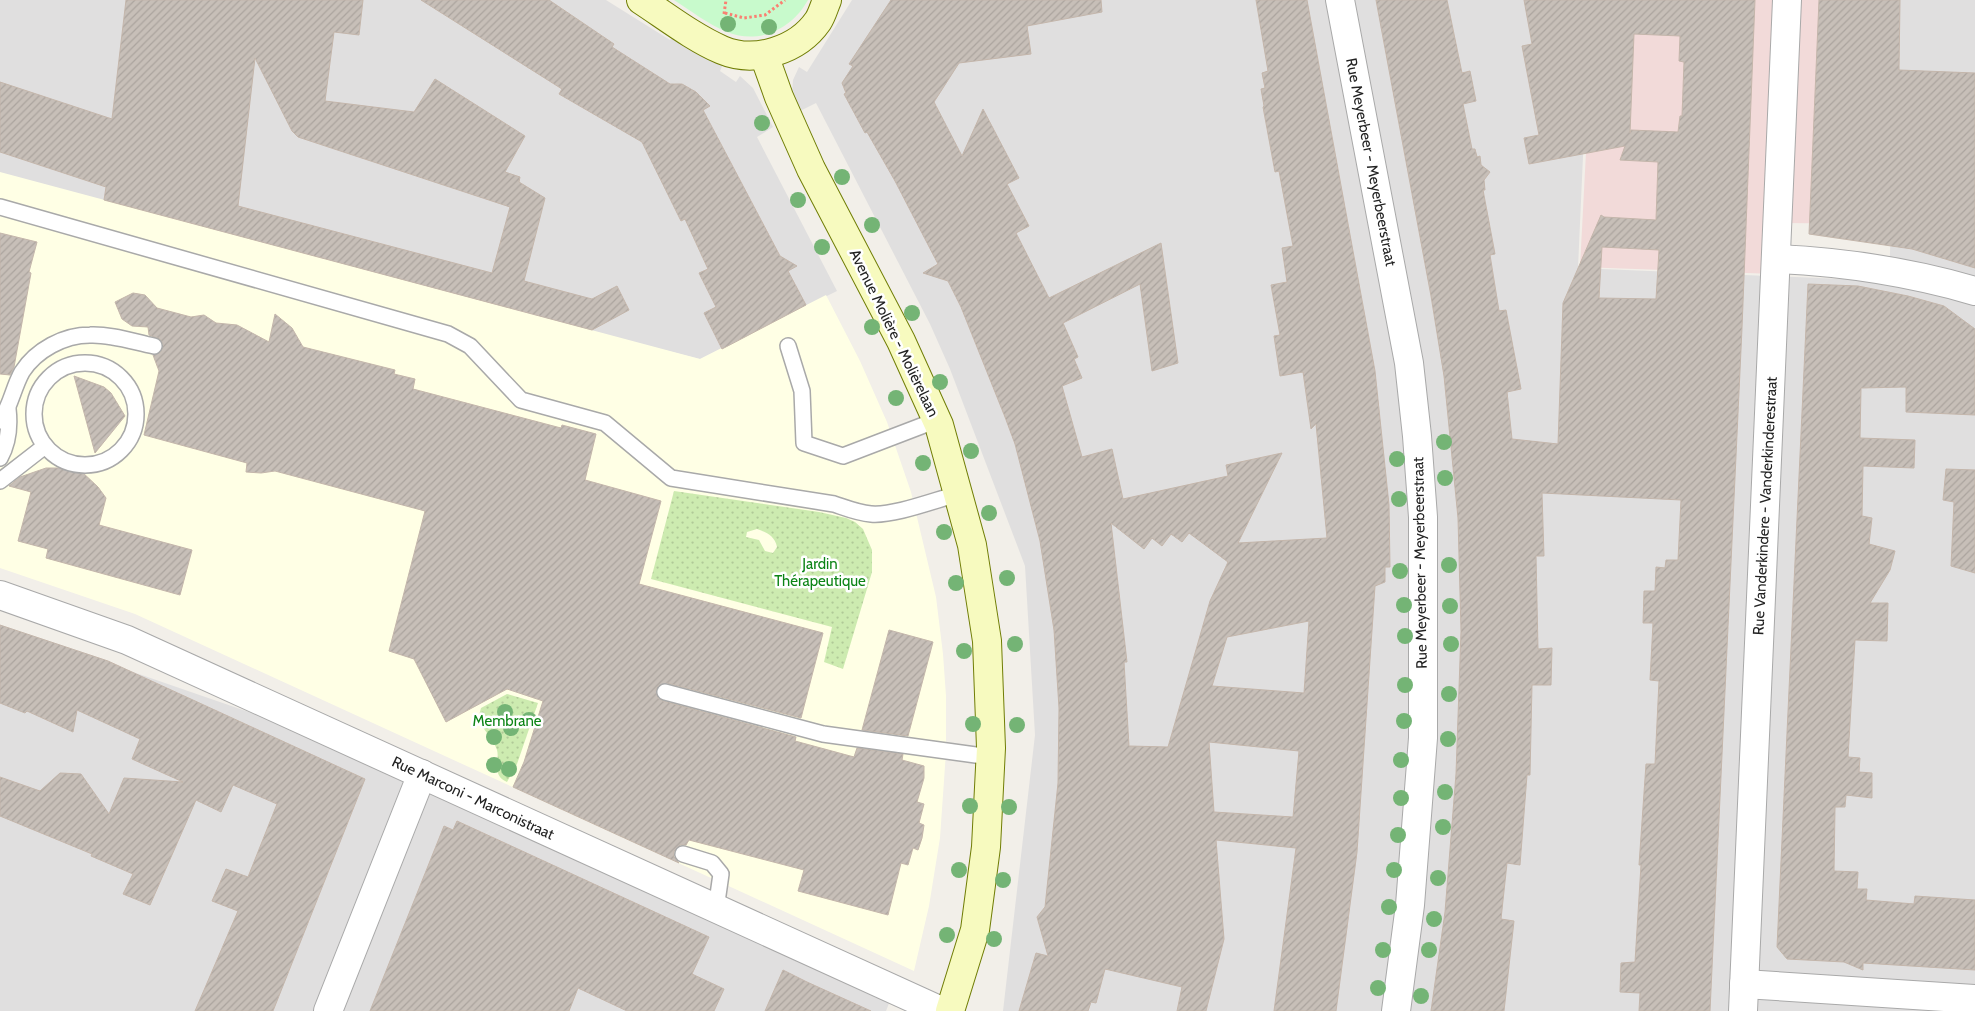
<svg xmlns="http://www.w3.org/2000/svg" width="1975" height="1011" font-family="Cabin,sans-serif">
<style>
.residential{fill:#e0dfdf}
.commercial{fill:#f2dad9}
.education{fill:#ffffe5}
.park{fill:#c8facc}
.garden{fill:url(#garden-dots);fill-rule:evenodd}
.building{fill:url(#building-hatch);stroke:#c4b6ab;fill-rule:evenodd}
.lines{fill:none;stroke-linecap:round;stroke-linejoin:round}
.lane-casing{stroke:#a9a9a9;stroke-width:18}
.street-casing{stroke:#a9a9a9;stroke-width:30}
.secondary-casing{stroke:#707d05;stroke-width:30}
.path{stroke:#fa8072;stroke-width:3;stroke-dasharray:2.5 2.5;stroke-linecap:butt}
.lane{stroke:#fff;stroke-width:15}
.street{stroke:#fff;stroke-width:28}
.secondary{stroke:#f7fabf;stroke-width:28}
.tree{fill:#74b475}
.labels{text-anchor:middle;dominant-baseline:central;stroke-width:5;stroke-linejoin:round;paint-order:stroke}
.street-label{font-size:15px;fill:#222;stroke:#fff}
.park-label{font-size:15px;fill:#0c8416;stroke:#fff}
</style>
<defs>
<pattern id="garden-dots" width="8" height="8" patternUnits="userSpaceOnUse" patternTransform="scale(1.25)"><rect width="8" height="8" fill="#cdebb0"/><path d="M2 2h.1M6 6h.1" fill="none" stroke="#b0c997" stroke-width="1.8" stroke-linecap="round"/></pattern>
<pattern id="building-hatch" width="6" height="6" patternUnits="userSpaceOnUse" patternTransform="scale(1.25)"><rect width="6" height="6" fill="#c7bfb8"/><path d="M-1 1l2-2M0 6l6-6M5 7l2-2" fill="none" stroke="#aba49e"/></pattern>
</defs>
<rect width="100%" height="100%" fill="#f2efe9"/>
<g class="residential">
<path d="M0,0h606l64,40 5,-6 48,30 -3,7 16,11 4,-6 13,12 20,39 -16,10 80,154 -137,68 -700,-176z"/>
<path d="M852,0h738l-12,268 311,13 10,-281h76v1011h-972l32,-276 -10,-169 -75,-197 -20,-45 -114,-221 -18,9 -6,-20 1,-12 6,-13 8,5z"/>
<path d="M0,626l408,141 483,231 -5,13h-886z"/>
</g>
<path class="commercial" d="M1594,0h302l-8,224 -106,-1 -7,51 -195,-7z"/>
<path class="education" d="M0,172l700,187 126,-64 34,66 27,61 24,70 25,105 7,57 3,42v56l-6,86 -11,68 -15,65 -779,-357 -135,-46z"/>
<path class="park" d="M674,0h134c-16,29 -49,45 -81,32 -19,-8 -36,-21 -53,-32z"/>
<g class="garden">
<path d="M674,491l145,21 27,6 9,4 8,7 9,21v22l-29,97 -19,-7 8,-35 -181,-48zM757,529c9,3 18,7 20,18l-4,6 -8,-2 -6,-11 -13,-3 1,-5z"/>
<path d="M507,694l31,9 -21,61 -10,18c-16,-7 -7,-21 -10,-32 -3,-10 -15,-22 -19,-31l3,-11z"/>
</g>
<g class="building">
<path d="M126,0h237l-4,35 -25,-3 -9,69 89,11 21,-33 90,57 -20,36 15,5 -1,5 26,16 -21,83 68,18 25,-13 12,24 -37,20 -488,-130 2,-13 -106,-35v-70l112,37zM255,58l37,73 6,6 212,70 -18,66 -254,-67z"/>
<path d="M421,0h128l65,44 -2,3 58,37h12l14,8 14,14 -7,4 77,146 17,10 -9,5 18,34 -84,44 -18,-36 12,-6 -17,-34 9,-4 -23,-50 -4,2 -39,-79 -83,-48 3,-5z"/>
<path d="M891,0h210l1,12 -75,14 4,28 -72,9 -25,39 28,54 21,-47 36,69 -12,6 22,42 -13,7 33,65 112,-55 17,120 -26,8 -12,-87 -77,39 15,34 -4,2 8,19 -20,8 20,71 30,-8 11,50 105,-23 -2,-11 56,-12 -44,90 89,-5 -11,-114 -5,5 -8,-57 -23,4 -6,-40 6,-1 -9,-50 16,-3 -5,-34 11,-2 -14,-75 -4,1 -12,-65 1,-1 -3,-17 4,-1 -3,-15 6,-2 -12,-71h51l68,371 14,134 1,62h-5v15l-10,4 -18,266 -21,159h-62l22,-163 -80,-8 8,99 -18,72h-29l5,-24 -77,-18 -9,34 -5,-1 -3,9h-69l17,-58 12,3 -11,-39 8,-10 13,-124 1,-75 -5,-78 -14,-89 -25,-97 -10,-27 -44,-110 -13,-26 -25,-8 15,-9 -43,-83 -28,-49 -2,1 -21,-39 2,-1 -4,-10 11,-17 -4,-2zM1111,523l33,26 8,-11 10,8 9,-12 11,8 7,-9 39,29 -18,39 -42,146 -39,-1 -5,-84h3zM1309,621l-5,72 -92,-7 15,-49zM1209,742l90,9 -6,66 -79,-5z"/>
<path d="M1376,0h71l15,73 8,-2 6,30 -13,3 9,45h3l2,8 3,-1 1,9 9,7 -6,8 1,10h-2l12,64 -5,1 9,56 7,-1 15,79 -14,3 5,47 46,5 5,-141 38,-88 3,2 52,3 2,-58 -38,-2 5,-14 -96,18 -5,-26 15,-3 -17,-89 10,-2 -8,-44h231l-13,328 -32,683h-71l1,-18 -20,-1 1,-29 14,-1 6,-97h-2l7,-101h9l4,-83 -9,-1 3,-57h-10l1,-32h11l1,-24 9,1 1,-8h12l3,-60 -139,-7 2,63h-8l2,93 14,-1 -1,37h-19l-2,90h-3l-7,90 -13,-2 -6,56 13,2 -10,90h-73l14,-99 11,-138 5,-143 -3,-113 -14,-142 -13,-80zM1634,34l46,2 -1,25 5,1 -2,54h-2l-2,16 -47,-2 -1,3zM1602,247l57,3 -3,49 -57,-1z"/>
<path d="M1819,0h81l-1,70 76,3v195l-63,-19 -103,-15z"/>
<path d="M0,233l37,9 -8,30 2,1 -17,94 -4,8 -10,-1z"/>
<path d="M1808,284l50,2 50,10 36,10 31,23v86l-69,-3v-25l-45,1 -1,50 55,2 -1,28 -51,-2 -1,50 10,2 -3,26 26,7 -5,19 -20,33h18l-1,38 -32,-1 -7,117 12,1 -1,14 13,1v25l-26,-3 -1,12h-10l-1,64 24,1 -1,17h10l-1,11 48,4 1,-8 60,4v70l-112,-7v7l-19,-8 -57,-3 -10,-12z"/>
<path d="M133,293l12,2 12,13 34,9 13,-2 12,8 21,2 32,17 6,-28 17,14 11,19 92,23 -1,4 21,5 -2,10 148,39 1,-3 34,9 -11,46 76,21 -22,83 184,49 -22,85 -134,-35 -9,3 -2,4 2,8 5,3 133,36 -1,4 59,16 3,-9 46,6 -1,6 22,6v12l-7,24 7,2 -5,19 5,2 -2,13 -4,12 -5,-2 -5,17 -7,-2 -13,52 -90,-24 6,-21 -115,-30 -3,5h-6l-6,6v6l5,6 -166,-76 11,-25 19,-61 -36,-12 -61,33 -32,-63 -25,-8 36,-140 -150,-40 -14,2 -15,-1 1,-9 -103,-28 15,-64 -6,-16 8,-3 2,-8 -3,-5 -11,-4 -1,-8 -16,-1 -10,-7 -7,-17z"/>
<path d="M74,376l30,11 7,6 14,23 -30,37z"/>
<path d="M46,468h14l21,3 17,16 8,11 -7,27 93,25 -12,45 -134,-37 2,-9 -30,-8 13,-49 -22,-6 11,-9z"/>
<path d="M1946,469l29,1v103l-24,-7 3,-64 -11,-2z"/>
<path d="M0,625l108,36 257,118 -92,232h-78l43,-100 -26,-10 14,-32 22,8 29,-73 -44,-19 -12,27 -25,-12 -46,105 -27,-11 10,-20 -42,-18 1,-2 -92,-38v-39l40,14 20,-18 21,1 28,40 15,-36 59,4 -51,-23 8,-20 -63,-29 -4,22 -46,-21 -2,2 -25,-10z"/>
<path d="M889,630l44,12 -25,94 -46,-6z"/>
<path d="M457,821l252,116 -17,37 32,15 -10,22h-87l-49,-23 -9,23h-199l74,-185 9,4z"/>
<path d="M783,970l24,12 64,29h-106z"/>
</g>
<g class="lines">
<g class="lane-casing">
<g id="lane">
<path d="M0,207l448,127 22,12 51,54 84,23 66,55 163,26c12,4 24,9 37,10 23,2 64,-14 87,-20"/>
<path d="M788,346l14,45 2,52 39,13 94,-36"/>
<circle cx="85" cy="414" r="51"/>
<path d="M0,421c11,-15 13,-33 22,-49 14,-22 42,-37 68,-37 21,-1 44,7 64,11"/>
<path d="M0,458c9,-16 10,-32 8,-49"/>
<path d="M0,481l45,-35"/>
<path d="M665,692l158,42 167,23"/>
<path d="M683,854l29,9 9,11 -5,35"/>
</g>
</g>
<g class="street-casing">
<g id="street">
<path d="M1340,0l69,363 8,73 6,81v221l-13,167 -14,106"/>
<path d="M1776,259c68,3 134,13 199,32"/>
<path d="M0,595l127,45 814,371"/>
<path d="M1744,984l231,15"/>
<path d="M328,1011l94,-237"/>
<path d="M1743,1011l44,-1011"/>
</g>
</g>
<g class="secondary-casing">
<g id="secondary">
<path d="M641,0c26,17 53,38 81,50 33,14 76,0 96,-29 4,-6 6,-14 9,-21"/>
<path d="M764,55l15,42 32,72 90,172 38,84 33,120 15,96 4,107 -5,99 -11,83 -25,81"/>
</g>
</g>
<g class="path">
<path d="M725,13l19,5 21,-3 20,-15"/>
<path d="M724,14l2,-14"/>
</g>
<use href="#lane" class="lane"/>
<use href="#street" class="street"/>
<use href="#secondary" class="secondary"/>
</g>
<g class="tree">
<circle cx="728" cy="24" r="8"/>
<circle cx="769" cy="27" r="8"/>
<circle cx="762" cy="123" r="8"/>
<circle cx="842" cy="177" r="8"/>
<circle cx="798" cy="200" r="8"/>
<circle cx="872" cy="225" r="8"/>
<circle cx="822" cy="247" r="8"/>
<circle cx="912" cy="313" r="8"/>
<circle cx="872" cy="327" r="8"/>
<circle cx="940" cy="382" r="8"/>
<circle cx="896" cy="398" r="8"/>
<circle cx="1444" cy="442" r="8"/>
<circle cx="971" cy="451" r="8"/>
<circle cx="1397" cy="459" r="8"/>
<circle cx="923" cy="463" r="8"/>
<circle cx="1445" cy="478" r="8"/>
<circle cx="1399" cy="499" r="8"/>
<circle cx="989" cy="513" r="8"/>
<circle cx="944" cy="532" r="8"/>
<circle cx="1449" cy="565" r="8"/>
<circle cx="1400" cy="571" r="8"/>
<circle cx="1007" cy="578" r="8"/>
<circle cx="956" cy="583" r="8"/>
<circle cx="1404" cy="605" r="8"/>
<circle cx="1450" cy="606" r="8"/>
<circle cx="1405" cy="636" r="8"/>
<circle cx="1015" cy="644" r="8"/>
<circle cx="1451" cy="644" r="8"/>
<circle cx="964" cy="651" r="8"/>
<circle cx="1405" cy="685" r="8"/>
<circle cx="1449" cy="694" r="8"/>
<circle cx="505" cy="712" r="8"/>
<circle cx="529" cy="720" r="8"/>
<circle cx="1404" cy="721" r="8"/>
<circle cx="973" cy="724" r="8"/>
<circle cx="1017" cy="725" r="8"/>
<circle cx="511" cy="728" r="8"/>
<circle cx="494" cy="737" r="8"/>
<circle cx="1448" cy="739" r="8"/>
<circle cx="1401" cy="760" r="8"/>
<circle cx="494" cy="765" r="8"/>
<circle cx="509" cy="769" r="8"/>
<circle cx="1445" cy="792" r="8"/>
<circle cx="1401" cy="798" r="8"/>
<circle cx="970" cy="806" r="8"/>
<circle cx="1009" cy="807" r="8"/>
<circle cx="1443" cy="827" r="8"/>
<circle cx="1398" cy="835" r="8"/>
<circle cx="959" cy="870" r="8"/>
<circle cx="1394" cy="870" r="8"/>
<circle cx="1438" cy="878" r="8"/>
<circle cx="1003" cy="880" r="8"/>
<circle cx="1389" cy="907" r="8"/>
<circle cx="1434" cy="919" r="8"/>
<circle cx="947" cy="935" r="8"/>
<circle cx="994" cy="939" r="8"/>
<circle cx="1383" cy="950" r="8"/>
<circle cx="1429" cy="950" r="8"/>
<circle cx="1378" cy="988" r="8"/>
<circle cx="1421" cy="996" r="8"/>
</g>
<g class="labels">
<g class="street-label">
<text transform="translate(1371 162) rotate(79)">Rue Meyerbeer - Meyerbeerstraat</text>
<text transform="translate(894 333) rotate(64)">Avenue Molière - Molièrelaan</text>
<text transform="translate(1765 506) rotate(-87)">Rue Vanderkindere - Vanderkinderestraat</text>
<text transform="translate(1420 563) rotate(-91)">Rue Meyerbeer - Meyerbeerstraat</text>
<text transform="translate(473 798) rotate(25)">Rue Marconi - Marconistraat</text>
</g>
<g class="park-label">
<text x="820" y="564">Jardin<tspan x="820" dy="17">Thérapeutique</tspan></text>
<text x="507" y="721">Membrane</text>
</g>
</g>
</svg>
